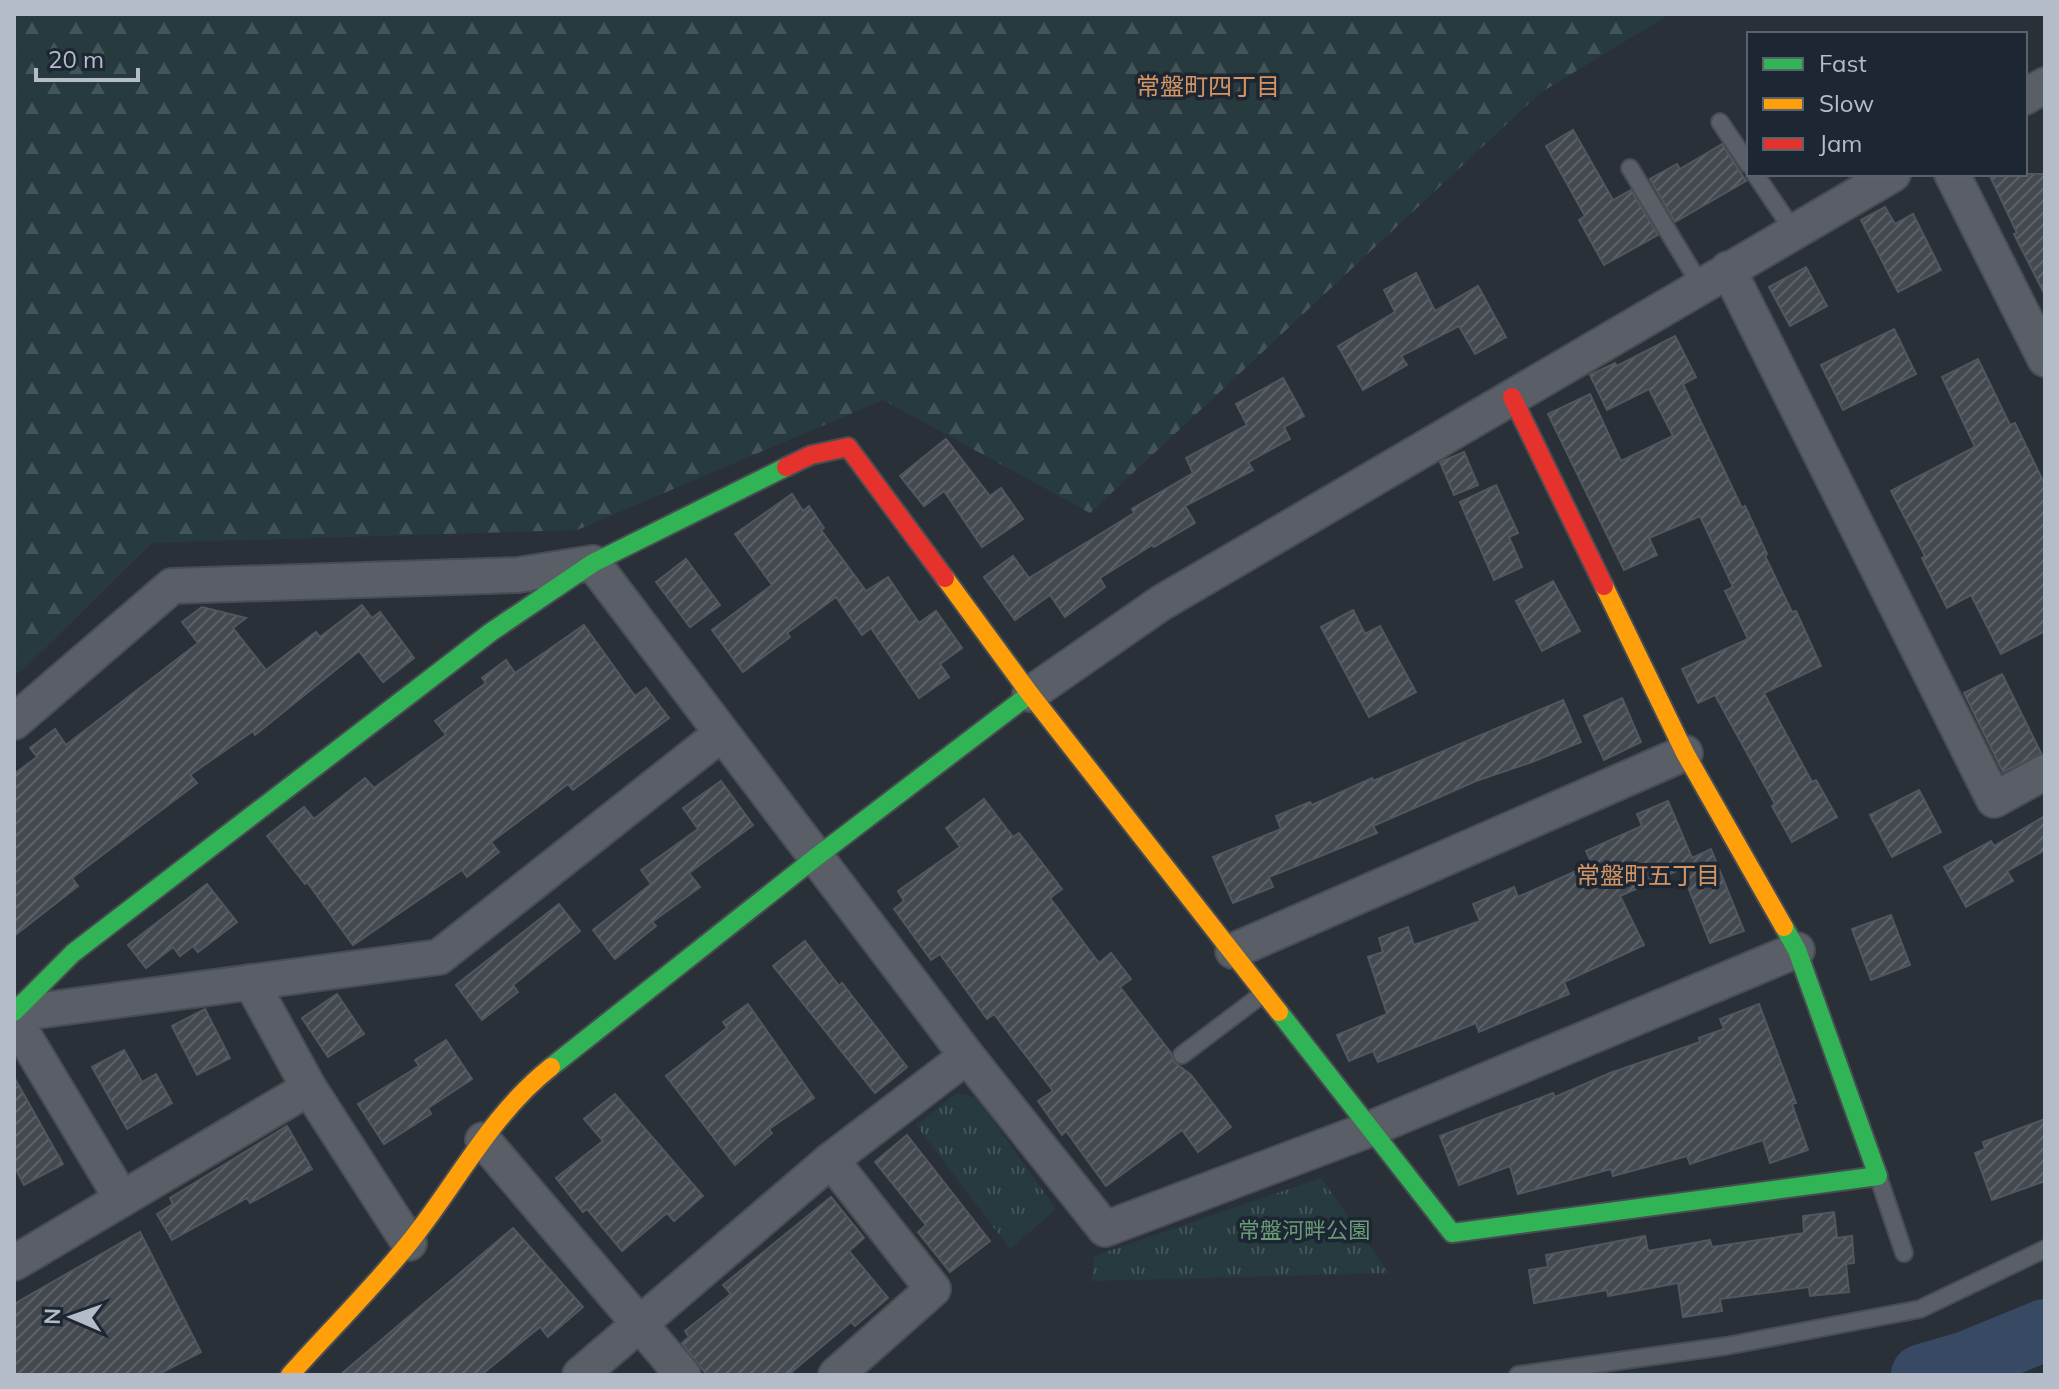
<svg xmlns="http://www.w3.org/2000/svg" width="2059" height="1389" font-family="Mulish,'Noto Sans JP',sans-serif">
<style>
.forest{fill:url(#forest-firs)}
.park{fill:url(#park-tufts)}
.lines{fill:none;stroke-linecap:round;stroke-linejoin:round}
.river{stroke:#384963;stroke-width:62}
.building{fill:url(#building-hatch);stroke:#52575f;stroke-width:2}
.lane-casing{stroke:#484c53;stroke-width:20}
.street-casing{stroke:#484c53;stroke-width:38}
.fast-casing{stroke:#484c53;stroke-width:22}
.slow-casing{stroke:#484c53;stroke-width:22}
.jam-casing{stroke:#484c53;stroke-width:22}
.lane{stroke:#5a5e66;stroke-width:16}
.street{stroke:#5a5e66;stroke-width:34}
.fast{stroke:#30b455;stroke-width:18}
.slow{stroke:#ff9f0a;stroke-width:18}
.jam{stroke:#e5322d;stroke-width:18}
.labels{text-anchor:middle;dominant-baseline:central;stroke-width:7;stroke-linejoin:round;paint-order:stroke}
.park-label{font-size:22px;fill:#6b9a76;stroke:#1d2633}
.neighbourhood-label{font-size:24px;fill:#d59563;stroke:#1d2633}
</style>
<defs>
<pattern id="forest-firs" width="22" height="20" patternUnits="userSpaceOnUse" patternTransform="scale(2)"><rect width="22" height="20" fill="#273a3e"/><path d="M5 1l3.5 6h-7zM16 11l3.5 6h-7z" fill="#445559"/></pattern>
<pattern id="park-tufts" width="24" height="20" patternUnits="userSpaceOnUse" patternTransform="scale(2)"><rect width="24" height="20" fill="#273a3e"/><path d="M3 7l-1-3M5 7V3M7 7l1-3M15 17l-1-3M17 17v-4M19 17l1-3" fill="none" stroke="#445559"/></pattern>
<pattern id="building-hatch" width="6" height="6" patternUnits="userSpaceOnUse" patternTransform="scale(2)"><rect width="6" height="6" fill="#444950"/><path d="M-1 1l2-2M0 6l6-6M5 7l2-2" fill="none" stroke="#5d6168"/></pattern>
</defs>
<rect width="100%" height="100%" fill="#2a3038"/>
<path class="forest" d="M14,14h1656l-130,79 -450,420 -207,-113 -306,130 -425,13 -129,127 -9,5z"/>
<g class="park">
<path d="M957,1093l19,4 80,112 -46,40 -94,-124z"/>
<path d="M1321,1178l68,95 -297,8 2,-25z"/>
</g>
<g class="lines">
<path class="river" d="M1922,1375l45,-13 78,-32"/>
</g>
<g class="building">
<path d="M1573,130l40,70 18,-10 27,45 -54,30 -25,-45 6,-4 -39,-70z"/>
<path d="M1722,144l24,37 -71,41 -25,-43 27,-15 3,5z"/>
<path d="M1989,174h56v121l-31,-61 3,-1z"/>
<path d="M1885,207l10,17 18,-10 28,56 -43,22 -37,-72z"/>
<path d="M1806,267l21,39 -37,20 -21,-39z"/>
<path d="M1416,273l19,38 43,-25 28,51 -31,17 -16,-28 -58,30 6,9 -44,25 -25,-44 57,-34 -11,-22z"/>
<path d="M1894,329l22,45 -73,36 -22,-45z"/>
<path d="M1675,336l21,41 -13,7 59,124 3,-2 22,48 -2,2 27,56 4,-1 25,55 -57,27 48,89 4,-2 21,37 -45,25 -20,-36 3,-2 -60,-109 -17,8 -16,-34 66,-30 -23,-48 8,-4 -33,-71 -51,22 8,17 -33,15 -76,-156 42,-20 31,67 52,-25 -24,-47 -42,21 -17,-35 25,-12 2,3z"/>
<path d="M1978,359l32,66 5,-2 30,62v146l-44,23 -30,-59 -24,13 -25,-50 3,-2 -34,-65 84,-44 -33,-70z"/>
<path d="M1283,378l21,38 -20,11 6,12 -42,23 5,8 -68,36 10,17 -41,24 -2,-2 -52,33 5,9 -40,30 -15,-22 -35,25 -31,-43 29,-21 16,22 105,-65 -2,-4 61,-36 -7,-15 61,-33 -11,-21z"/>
<path d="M946,439l44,57 11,-8 22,31 -41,28 -38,-56 -20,15 -24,-30z"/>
<path d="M1464,452l14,33 -24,10 -14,-33z"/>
<path d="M1496,485l22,48 -9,4 13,30 -28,13 -34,-78z"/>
<path d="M792,494l11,17 6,-5 15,22 -3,2 45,61 22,-14 31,46 17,-12 26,37 -22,16 9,13 -30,21 -48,-70 -9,7 -26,-38 -49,36 3,4 -47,35 -31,-42 60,-45 -37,-51z"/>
<path d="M686,559l34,46 -30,22 -34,-45z"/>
<path d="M1553,581l27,50 -38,20 -26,-50z"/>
<path d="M362,605l10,13 8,-6 34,46 -31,24 -24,-31 -104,84 -2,-4 -63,44 7,8 -125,95 6,8 -64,50v-162l23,-17 -7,-9 25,-19 11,16 132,-102 -16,-21 20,-15 44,11 -13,10 33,42 50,-38 4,5z"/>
<path d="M1353,610l12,24 15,-8 36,66 -47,25 -48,-90z"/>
<path d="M584,625l51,71 11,-8 23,30 -96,72 -5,-6 -77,58 8,10 -32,25 -5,-7 -109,75 -46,-63 -2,2 -38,-48 37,-29 10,12 51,-41 9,10 72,-53 -11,-14 51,-38 -4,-5 24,-18 9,13z"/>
<path d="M2002,674l39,79 -38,19 -39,-79z"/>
<path d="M1622,698l19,44 -37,18 -20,-44z"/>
<path d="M1563,700l18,42 -49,20 -56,19 -103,45 4,7 -108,44 4,10 -40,16 -20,-46 68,-28 -5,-13 34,-14 2,3 60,-27 1,3z"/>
<path d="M721,781l32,44 -64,48 11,14 -48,35 4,4 -41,33 -22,-29 58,-46 -10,-14 57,-41 -15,-21z"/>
<path d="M1919,790l22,42 -49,25 -22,-42z"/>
<path d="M984,799l29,38 6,-4 43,56 -12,9 49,65 12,-10 20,26 -11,8 51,66 3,9 17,13 40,52 -33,25 -16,-22 -76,56 -40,-55 -4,4 -24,-34 15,-10 -59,-77 -7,5 -47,-65 -9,6 -37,-51 10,-8 -6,-10 62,-44 -14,-19z"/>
<path d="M1668,801l24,57 19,-9 33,82 -34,12 -29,-74 -61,27 24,49 -80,37 5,12 -90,38 -3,-9 -98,39 -5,-11 -24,10 -12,-26 50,-21 -19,-57 15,-5 -4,-14 29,-11 6,18 66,-24 -7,-17 41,-17 4,10 74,-33 -6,-13 56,-25 -5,-12z"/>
<path d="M2045,816v34l-38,21 6,10 -47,26 -22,-40 47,-26 3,5z"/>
<path d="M207,884l30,38 -39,30 -5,-6 -13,10 -7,-9 -27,21 -18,-23z"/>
<path d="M559,904l21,27 -67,54 5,7 -36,28 -26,-35z"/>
<path d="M1891,915l19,50 -39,15 -19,-51z"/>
<path d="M805,941l34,45 3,-3 65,84 -32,26 -102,-127z"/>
<path d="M337,994l27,40 -36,23 -26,-39z"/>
<path d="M748,1004l66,94 -45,31 3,4 -37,32 -69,-89 61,-48 -4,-6z"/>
<path d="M1759,1004l37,99 -4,1 16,46 -38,13 -7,-23 -73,24 -3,-8 -74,20 -2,-7 -93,25 -8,-28 -51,19 -19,-49 113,-43 2,4 55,-24 90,-31 -1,-4 25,-9 -4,-10z"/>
<path d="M205,1009l25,49 -33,17 -25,-49z"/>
<path d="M446,1040l26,39 -44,29 3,6 -47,30 -26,-40 61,-38 -4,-6z"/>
<path d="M124,1050l18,32 14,-8 16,29 -45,26 -35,-62z"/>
<path d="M14,1077l49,87 -39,21 -10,-19z"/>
<path d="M615,1094l88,102 -29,25 -7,-8 -45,38 -35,-42 -4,3 -27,-34 47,-37 -19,-22z"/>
<path d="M2045,1119v62l-53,19 -17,-47 10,-4 -2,-7z"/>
<path d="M287,1126l25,43 -62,34 -3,-5 -75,42 -15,-26 16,-10 -3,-6z"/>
<path d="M907,1135l83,106 -40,31 -32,-40 8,-7 -51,-63z"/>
<path d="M831,1197l33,41 -15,13 39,47 -33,28 -4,-4 -63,53h-81l-25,-32 7,-6 -4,-6 46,-37 -8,-9z"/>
<path d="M1834,1212l3,26 15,-2 2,27 -8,1 3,28 -39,4 -1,-9 -89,12 2,12 -39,6 -5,-34 -70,13 -1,-6 -73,13 -5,-33 19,-3 -2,-12 99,-19 3,15 62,-11 2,7 92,-14 -1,-17z"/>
<path d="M513,1228l70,79 -35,30 -8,-10 -59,48h-141z"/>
<path d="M140,1232l61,120 -44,23h-143v-71z"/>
</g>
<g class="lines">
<g class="lane-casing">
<g id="lane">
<path d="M1720,122l29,43"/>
<path d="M1630,168l71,118"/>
<path d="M1755,174l40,59"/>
<path d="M1182,1055l82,-62"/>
<path d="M1878,1176l26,77"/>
<path d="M1518,1375l208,-29 194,-37 125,-60"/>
</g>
</g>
<g class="street-casing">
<g id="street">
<path d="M2025,97l20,-12"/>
<path d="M1952,174l93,185"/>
<path d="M1728,269l266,531 51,-28"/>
<path d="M1030,694l131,-91 732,-429"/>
<path d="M14,722l158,-136 346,-11 75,-12 374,493 138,173 265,-100 427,-179"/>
<path d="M1233,951l452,-198"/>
<path d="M251,982l58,106 100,155"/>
<path d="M14,1014l425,-57 282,-223"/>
<path d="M14,1019l108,180"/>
<path d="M483,1140l200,235"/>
<path d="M831,1160l102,129 -97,86"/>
<path d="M14,1263l295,-175"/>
<path d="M580,1375l251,-215 136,-104"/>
</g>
</g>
<g class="fast-casing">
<g id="fast">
<path d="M14,1012l59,-59 418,-321 102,-69 193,-96"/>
<path d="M1279,1012l173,221 426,-57 -81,-226 -13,-23"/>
<path d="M551,1067l264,-209 215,-164"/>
</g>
</g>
<g class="slow-casing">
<g id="slow">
<path d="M945,578l85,116 249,318"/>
<path d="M1604,586l81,167 99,174"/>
<path d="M290,1375c39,-44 82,-86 119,-132 47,-58 82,-129 142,-176"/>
</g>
</g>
<g class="jam-casing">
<g id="jam">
<path d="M1512,397l92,189"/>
<path d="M786,467l25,-12 37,-8 97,131"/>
</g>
</g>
<use href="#lane" class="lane"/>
<use href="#street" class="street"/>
<use href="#fast" class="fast"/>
<use href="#slow" class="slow"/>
<use href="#jam" class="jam"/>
</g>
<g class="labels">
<g class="park-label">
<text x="1304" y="1230">常盤河畔公園</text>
</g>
<g class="neighbourhood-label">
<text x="1208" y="86">常盤町四丁目</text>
<text x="1648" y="875">常盤町五丁目</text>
</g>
</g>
<rect width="2059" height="1389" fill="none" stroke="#b4bcc9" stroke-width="32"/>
<rect x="1747" y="32" width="280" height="144" fill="#1d2633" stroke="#59626f" stroke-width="2"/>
<rect x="1763" y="58" width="40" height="12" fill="#30b455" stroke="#59626f" stroke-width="2"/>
<text x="1819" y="72" font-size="24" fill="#b4bcc9">Fast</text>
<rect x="1763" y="98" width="40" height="12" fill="#ff9f0a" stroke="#59626f" stroke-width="2"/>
<text x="1819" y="112" font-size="24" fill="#b4bcc9">Slow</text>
<rect x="1763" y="138" width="40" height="12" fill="#e5322d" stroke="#59626f" stroke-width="2"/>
<text x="1819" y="152" font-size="24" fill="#b4bcc9">Jam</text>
<g transform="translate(72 1317) rotate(272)" stroke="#1d2633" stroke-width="6" paint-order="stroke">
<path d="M0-6L14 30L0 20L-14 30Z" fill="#b4bcc9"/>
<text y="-12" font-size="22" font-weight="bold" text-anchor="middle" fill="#b4bcc9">N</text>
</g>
<path d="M36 68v12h102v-12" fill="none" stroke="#b4bcc9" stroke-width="4"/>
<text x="48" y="68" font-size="24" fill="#b4bcc9" stroke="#1d2633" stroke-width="6" paint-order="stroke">20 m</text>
</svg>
